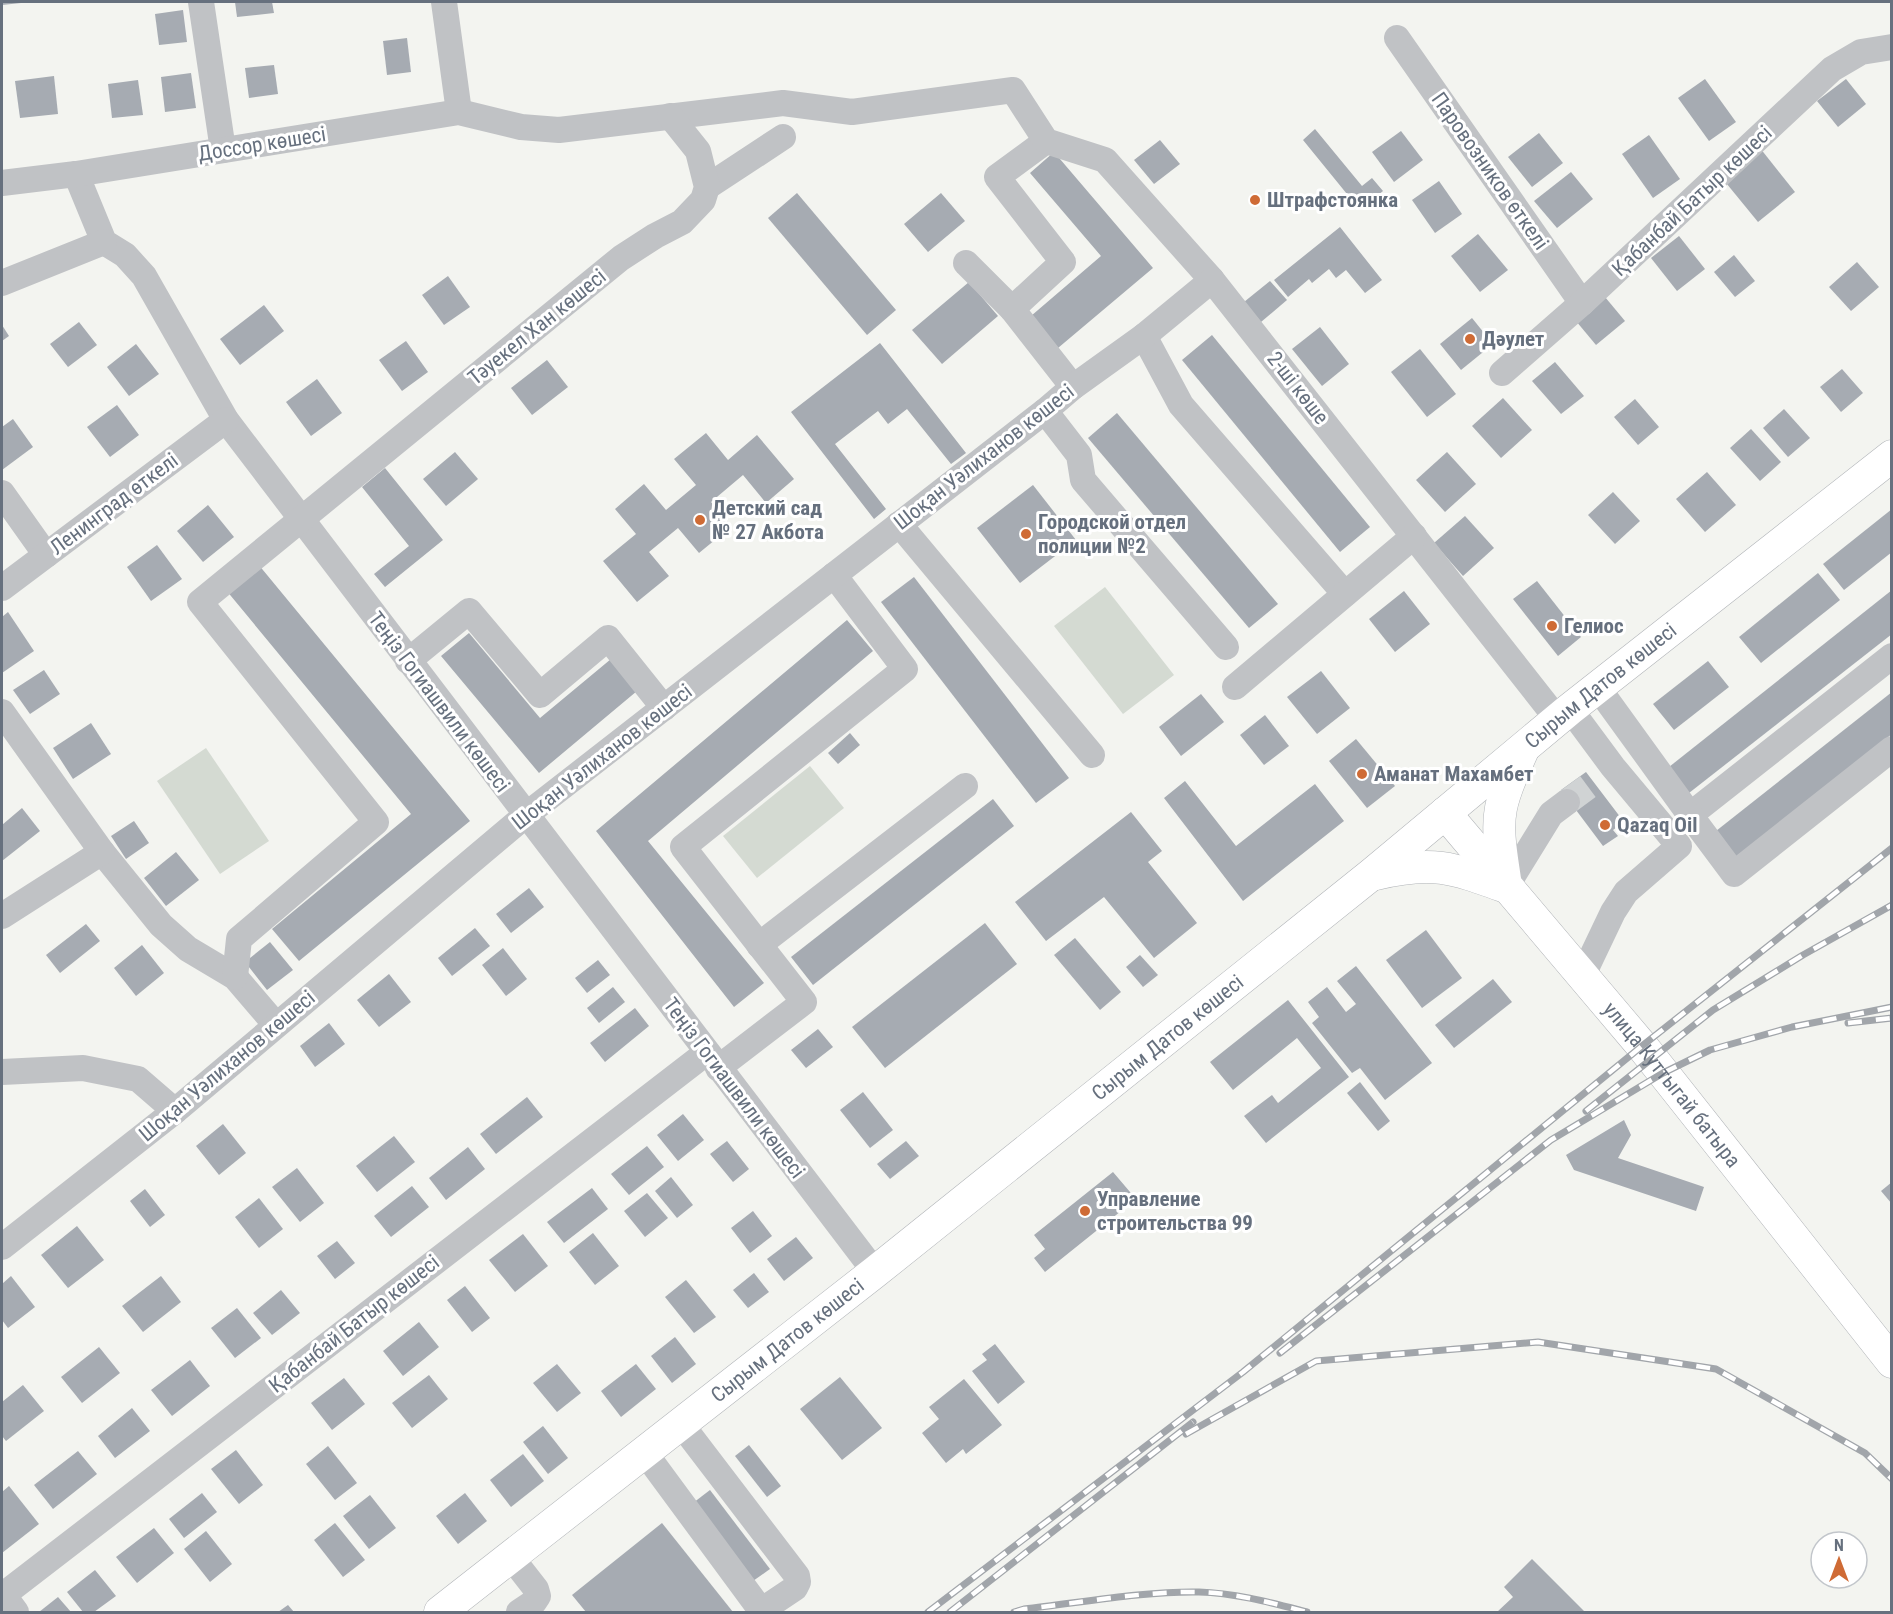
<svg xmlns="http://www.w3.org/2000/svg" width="1893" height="1614" font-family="'Roboto Condensed',sans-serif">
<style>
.green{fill:#d4dad2}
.building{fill:#a6abb2}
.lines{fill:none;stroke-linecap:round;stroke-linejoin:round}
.minor-tunnel{stroke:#d0d3d4;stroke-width:26;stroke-dasharray:26 13;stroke-linecap:butt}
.major-casing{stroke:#b1b4b8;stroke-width:33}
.minor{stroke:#c0c2c5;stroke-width:26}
.major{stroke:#fff;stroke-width:32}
.rail-casing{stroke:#a1a5aa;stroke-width:7}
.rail{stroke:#fff;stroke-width:4.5;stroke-dasharray:14;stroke-linecap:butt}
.poi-dot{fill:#cf6b35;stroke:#fff;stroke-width:2}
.labels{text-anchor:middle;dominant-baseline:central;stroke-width:6;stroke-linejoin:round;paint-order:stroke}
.street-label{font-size:21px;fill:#66707e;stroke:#fff}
.poi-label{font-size:21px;font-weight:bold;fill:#66707e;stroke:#fff;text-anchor:start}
</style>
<rect width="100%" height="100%" fill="#f3f4f0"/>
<g class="green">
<path d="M1105,587l69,88 -51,39 -69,-88z"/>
<path d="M206,748l63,93 -49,33 -63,-93z"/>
<path d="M810,766l34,42 -87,70 -34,-42z"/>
</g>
<g class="building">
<path d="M2,2h19v1l-19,2z"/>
<path d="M235,2h37l2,11 -37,4z"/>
<path d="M183,10l4,32 -28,3 -4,-31z"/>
<path d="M407,38l4,34 -24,3 -4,-34z"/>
<path d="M274,65l4,29 -29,4 -4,-30z"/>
<path d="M191,73l5,35 -31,4 -4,-35z"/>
<path d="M54,76l4,38 -38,4 -5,-37z"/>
<path d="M1705,79l31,43 -27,19 -31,-43z"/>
<path d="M1846,79l20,25 -28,23 -21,-26z"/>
<path d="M138,80l5,35 -31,3 -4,-34z"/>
<path d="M1315,129l47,57 10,-8 11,13 -23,19 -57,-70z"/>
<path d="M1401,131l22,29 -29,22 -22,-30z"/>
<path d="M1539,133l24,30 -31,24 -24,-30z"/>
<path d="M1649,135l31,44 -27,19 -31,-44z"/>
<path d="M1160,140l20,24 -26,20 -20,-24z"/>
<path d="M1760,148l35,44 -37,30 -36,-44z"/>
<path d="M1054,152l99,116 -95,80 -27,-32 70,-60 -71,-83z"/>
<path d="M1571,172l22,27 -36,29 -23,-27z"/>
<path d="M1439,181l23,33 -27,19 -23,-33z"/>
<path d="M797,193l99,117 -29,25 -99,-117z"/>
<path d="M941,193l24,28 -37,31 -24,-28z"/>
<path d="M1340,227l42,53 -17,13 -19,-23 -10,8 -7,-9 -17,14 -3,-4 -21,18 -14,-17z"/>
<path d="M1478,234l30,36 -28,22 -29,-36z"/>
<path d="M1679,236l26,33 -28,22 -26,-33z"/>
<path d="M1734,255l21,26 -20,16 -21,-25z"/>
<path d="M1857,262l22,25 -28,24 -22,-24z"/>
<path d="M448,276l22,31 -26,18 -22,-30z"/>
<path d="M1270,281l17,19 -26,22 -17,-20z"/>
<path d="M969,282l29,34 -56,48 -30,-34z"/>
<path d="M1605,297l20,24 -29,24 -20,-24z"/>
<path d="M264,305l20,26 -44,34 -20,-26z"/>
<path d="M1472,318l21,26 -32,26 -21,-26z"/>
<path d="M79,322l18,23 -29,22 -18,-23z"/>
<path d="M2,325l7,11 -7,5z"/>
<path d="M1320,327l29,37 -27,22 -30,-37z"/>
<path d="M1212,335l158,192 -30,25 -158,-192z"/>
<path d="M406,341l22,31 -26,19 -23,-31z"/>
<path d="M880,343l86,110 -15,11 -44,-55 -19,15 -10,-13 -43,33 51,65 -12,10 -83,-107z"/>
<path d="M136,344l23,30 -30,22 -22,-29z"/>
<path d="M1420,349l36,45 -29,23 -36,-45z"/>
<path d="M547,360l21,27 -36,28 -21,-27z"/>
<path d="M1555,362l29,34 -23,18 -29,-33z"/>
<path d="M1842,369l21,24 -22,19 -21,-25z"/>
<path d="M317,379l25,34 -31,23 -25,-34z"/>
<path d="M1503,398l29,32 -31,28 -29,-32z"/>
<path d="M1635,399l24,28 -21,18 -24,-28z"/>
<path d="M117,405l22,30 -29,22 -23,-30z"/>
<path d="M1784,409l26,29 -22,19 -25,-29z"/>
<path d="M1117,413l161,191 -29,24 -161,-190z"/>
<path d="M13,419l20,28 -31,23v-43z"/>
<path d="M1751,429l30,33 -21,19 -30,-33z"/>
<path d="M706,433l22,27 29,-25 37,44 -28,24 -23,-28 -32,27 21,24 -33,27 -21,-25 -29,24 20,24 -32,26 -34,-41 33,-27 -21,-25 29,-25 22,26 30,-25 -22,-26z"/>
<path d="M455,452l23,27 -32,27 -23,-27z"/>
<path d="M1447,452l29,32 -31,28 -29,-32z"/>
<path d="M385,468l58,72 -58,47 -11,-13 35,-28 -47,-59z"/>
<path d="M1707,472l29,33 -31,27 -29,-33z"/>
<path d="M1033,485l43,55 -56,43 -43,-55z"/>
<path d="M1613,492l27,29 -25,23 -27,-29z"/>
<path d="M208,505l26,32 -31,25 -26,-31z"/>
<path d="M1892,509v43l-48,38 -21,-26z"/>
<path d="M1465,516l29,32 -31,28 -29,-33z"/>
<path d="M157,545l25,34 -31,22 -24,-34z"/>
<path d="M258,564l212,257 -171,140 -27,-32 139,-115 -185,-224z"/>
<path d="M1818,573l22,27 -79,63 -22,-26z"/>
<path d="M914,577l155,201 -33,25 -155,-201z"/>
<path d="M1537,581l44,56 -23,19 -45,-57z"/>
<path d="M1892,590v44l-203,159 -20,-26z"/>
<path d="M1404,591l26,33 -35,28 -26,-33z"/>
<path d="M8,612l26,39 -32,22v-56z"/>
<path d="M847,620l26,31 -225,190 116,142 -30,24 -138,-176z"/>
<path d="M469,633l71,85 71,-59 26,32 -98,82 -98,-117z"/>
<path d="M1708,661l21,26 -55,43 -21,-26z"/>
<path d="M44,670l16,24 -30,20 -17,-24z"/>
<path d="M1321,671l29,37 -33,26 -30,-37z"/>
<path d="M1892,692v42l-156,123 -20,-26z"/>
<path d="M1201,694l23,28 -43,34 -22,-29z"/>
<path d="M1265,715l24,31 -25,19 -24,-30z"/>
<path d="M91,723l20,31 -38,25 -20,-31z"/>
<path d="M850,733l10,12 -22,19 -10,-11z"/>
<path d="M1356,739l39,47 -28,22 -38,-47z"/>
<path d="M1586,772l38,50 -11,8 5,6 -15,10 -42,-56z"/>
<path d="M1185,781l51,65 79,-62 29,37 -101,80 -79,-103z"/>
<path d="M993,799l21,27 -201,159 -22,-28z"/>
<path d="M22,808l18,23 -38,30v-36z"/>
<path d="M1131,812l31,39 -14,11 49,61 -43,35 -50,-61 -58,44 -31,-39z"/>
<path d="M134,821l15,22 -23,16 -15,-23z"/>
<path d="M176,852l23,28 -33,26 -22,-28z"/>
<path d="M529,888l15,19 -33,26 -15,-19z"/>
<path d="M985,923l32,41 -132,104 -33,-41z"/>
<path d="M86,924l14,17 -40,32 -14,-18z"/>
<path d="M475,928l15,18 -38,30 -14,-18z"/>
<path d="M1426,930l36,48 -40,30 -36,-48z"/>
<path d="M1075,938l46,54 -21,18 -46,-55z"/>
<path d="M270,942l23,28 -26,20 -22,-28z"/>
<path d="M142,945l22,28 -28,23 -22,-28z"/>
<path d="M503,948l24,31 -21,17 -24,-31z"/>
<path d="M1140,955l18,20 -15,12 -17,-20z"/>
<path d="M598,960l12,15 -23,18 -12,-15z"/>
<path d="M1356,966l76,97 -47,37 -25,-32 -8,5 -40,-50 7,-6 -11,-15 19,-15 19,25 10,-8 -19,-23z"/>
<path d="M389,974l22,28 -32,25 -22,-27z"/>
<path d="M1493,979l19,23 -58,46 -19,-23z"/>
<path d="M613,987l12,15 -26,21 -12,-15z"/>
<path d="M1288,1000l61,77 -83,66 -22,-27 28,-21 6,8 43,-35 -24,-30 -64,52 -23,-28z"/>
<path d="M635,1008l14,18 -44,36 -15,-19z"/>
<path d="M329,1023l16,21 -30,23 -15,-21z"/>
<path d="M818,1029l15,18 -27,21 -15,-18z"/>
<path d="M1360,1082l30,39 -12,10 -31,-38z"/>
<path d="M863,1092l30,38 -23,18 -30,-38z"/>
<path d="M527,1097l16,20 -47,37 -16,-20z"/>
<path d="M683,1114l21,26 -26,21 -21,-26z"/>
<path d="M1624,1120l7,15 -13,23 86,29 -8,24 -122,-41 -8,-15z"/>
<path d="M223,1124l23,29 -27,22 -23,-29z"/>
<path d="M394,1136l21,26 -38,30 -21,-26z"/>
<path d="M727,1141l22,28 -16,13 -23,-28z"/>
<path d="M906,1141l13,15 -29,23 -13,-15z"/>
<path d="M647,1146l17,21 -35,28 -18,-21z"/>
<path d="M468,1147l17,22 -39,31 -17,-22z"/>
<path d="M297,1168l27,35 -24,19 -28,-35z"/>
<path d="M1113,1172l23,27 -91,73 -11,-14 11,-9 -11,-14z"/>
<path d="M671,1177l22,28 -16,13 -22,-27z"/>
<path d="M1892,1182v22l-11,-13z"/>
<path d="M412,1186l17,21 -38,30 -17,-21z"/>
<path d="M592,1188l16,21 -44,34 -17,-21z"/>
<path d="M145,1189l20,26 -15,12 -20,-26z"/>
<path d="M647,1193l21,25 -23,19 -21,-26z"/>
<path d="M259,1198l24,31 -24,19 -24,-31z"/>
<path d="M753,1211l19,25 -22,17 -19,-25z"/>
<path d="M77,1226l27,34 -36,28 -27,-33z"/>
<path d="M593,1233l26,33 -24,19 -26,-33z"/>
<path d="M523,1234l25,32 -33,26 -26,-32z"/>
<path d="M796,1237l17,21 -29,23 -17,-22z"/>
<path d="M337,1241l18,22 -20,16 -18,-23z"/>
<path d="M754,1273l15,19 -21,16 -15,-18z"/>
<path d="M11,1276l24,31 -27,21 -6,-8v-36z"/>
<path d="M161,1276l20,26 -38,30 -21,-26z"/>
<path d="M686,1280l30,37 -22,16 -29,-36z"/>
<path d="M465,1286l25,32 -18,14 -25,-32z"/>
<path d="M281,1290l19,23 -28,22 -19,-22z"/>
<path d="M237,1308l24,30 -26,20 -24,-30z"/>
<path d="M419,1322l20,25 -36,29 -20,-25z"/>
<path d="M675,1337l21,27 -24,19 -21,-27z"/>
<path d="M995,1344l30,38 -27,22 -26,-33 15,-11 -5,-6z"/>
<path d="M99,1347l21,26 -38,30 -21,-26z"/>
<path d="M190,1360l20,26 -38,30 -21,-26z"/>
<path d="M557,1364l24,29 -24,19 -24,-29z"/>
<path d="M636,1364l20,25 -35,28 -20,-26z"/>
<path d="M429,1375l19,24 -36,29 -20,-25z"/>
<path d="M840,1377l42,51 -40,32 -42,-51z"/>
<path d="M344,1378l21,26 -33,26 -21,-27z"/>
<path d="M964,1379l38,46 -36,29 -3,-5 -17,14 -24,-30 17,-14 -10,-12z"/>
<path d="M23,1385l21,26 -38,30 -4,-5v-34z"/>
<path d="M132,1408l18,23 -35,27 -17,-22z"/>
<path d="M543,1426l25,32 -20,16 -25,-32z"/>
<path d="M749,1445l32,41 -14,11 -32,-41z"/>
<path d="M328,1446l29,37 -22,17 -29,-36z"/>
<path d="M236,1450l27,35 -24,19 -28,-35z"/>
<path d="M78,1451l19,23 -44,35 -19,-24z"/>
<path d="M523,1454l21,27 -33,26 -21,-27z"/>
<path d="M9,1486l30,38 -37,29v-61z"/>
<path d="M710,1490l60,79 -17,12 -60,-78z"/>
<path d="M202,1493l15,19 -33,26 -15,-19z"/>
<path d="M465,1493l22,28 -29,23 -22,-28z"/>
<path d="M370,1495l26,33 -27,21 -26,-33z"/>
<path d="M335,1523l30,37 -22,17 -29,-37z"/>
<path d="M662,1523l71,89h-147l-14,-17z"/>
<path d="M154,1528l20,25 -37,30 -21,-26z"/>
<path d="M206,1531l26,33 -22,18 -26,-33z"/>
<path d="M1532,1559l53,53h-88l16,-15 -9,-10z"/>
<path d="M95,1570l21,26 -22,16h-11l-16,-20z"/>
<path d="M58,1597l13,15h-32z"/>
<path d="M288,1605l6,7h-16z"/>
</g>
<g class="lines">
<path class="minor-tunnel" d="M1567,802l30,-22"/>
<g class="major-casing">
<g id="major">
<path id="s1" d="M1445,813l197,233 250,316"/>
<path d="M1376,874c57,-14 77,-6 130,13 -3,-25 -10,-54 -5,-79 4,-20 13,-38 21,-56"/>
<path id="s2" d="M440,1612l435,-340 497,-398 198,-165 322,-253"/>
</g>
</g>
<g class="minor">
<path d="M201,2l22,148"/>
<path d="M444,2l15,110"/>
<path d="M1397,38l185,265"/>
<path d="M1046,141l-49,36 66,85 -51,47 61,78"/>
<path d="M76,174l28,68 21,13 19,21 82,144 649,852"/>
<path d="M2,183l74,-9 383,-62 62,15 38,3 224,-27 69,9 161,-22 33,51 59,19 107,120 346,440"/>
<path d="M707,187l76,-50"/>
<path d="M966,263l46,46"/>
<path d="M2,283l102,-41"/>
<path d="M1144,336l37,69 164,189"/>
<path d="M1502,373l80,-70 250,-234 29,-17 31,-5"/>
<path d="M1045,411l34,44 4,25 143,167"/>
<path d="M2,493l44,62"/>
<path d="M899,524l193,231"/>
<path d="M2,588l224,-168"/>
<path d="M408,661l61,-50 71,84 68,-57 56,70"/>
<path d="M1235,687l179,-151"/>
<path d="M1598,688l92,127 202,-159"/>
<path d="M1570,709l43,58 66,79 -53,46 -13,20 -31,65"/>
<path d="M2,712l100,140 59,73 27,24 47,28 41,48"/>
<path d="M1690,815l44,59 158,-125"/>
<path d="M1506,887l45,-73 16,-12"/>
<path d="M2,916l100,-64"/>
<path d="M759,945l206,-159"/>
<path d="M235,977l4,-38 137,-117 -176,-220 421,-344 34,-22 27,-14 21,-22 4,-13 -9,-36 -28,-35"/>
<path d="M718,1068l86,-66 -121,-155 222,-178 -71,-94"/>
<path d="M2,1072l81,-4 55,11 37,32"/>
<path d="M2,1247l173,-136 351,-296 519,-404 28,-24 71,-51 68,-56"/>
<path d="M645,1453l112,152 5,2 6,-1 27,-18 3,-6 -1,-6 -116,-152"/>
<path d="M511,1557l25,32 2,7 -4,6 -15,10"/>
<path d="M2,1593l14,19"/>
<path d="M2,1596l704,-543"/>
</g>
<use href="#major" class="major"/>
<g class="rail-casing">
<g id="rail">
<path d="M1848,1023l44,-5"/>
<path d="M1586,1111l127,-101 90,-55 89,-50"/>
<path d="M1280,1353l271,-213 112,-67 47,-23 82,-23 100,-20"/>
<path d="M1186,1434l130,-73 222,-19 178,27 149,84 27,26"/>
<path d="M928,1612l315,-240 399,-326 250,-198"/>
<path d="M950,1612l243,-190"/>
<path d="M1014,1612l10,-3c55,-6 120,-18 175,-17 37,1 73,11 108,20"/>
</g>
</g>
<use href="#rail" class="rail"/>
</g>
<g class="poi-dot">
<circle cx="1255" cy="200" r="6"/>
<circle cx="1470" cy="339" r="6"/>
<circle cx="700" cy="520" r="6"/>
<circle cx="1026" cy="534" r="6"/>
<circle cx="1552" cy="626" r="6"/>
<circle cx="1362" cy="774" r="6"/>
<circle cx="1605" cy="825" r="6"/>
<circle cx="1085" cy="1211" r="6"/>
</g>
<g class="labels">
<g class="street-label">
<text transform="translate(262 144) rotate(-9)">Доссор көшесі</text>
<text transform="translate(1490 171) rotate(55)">Паровозников өткелі</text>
<text transform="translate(1692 201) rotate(-43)">Қабанбай Батыр көшесі</text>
<text transform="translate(537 327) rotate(-39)">Тәуекел Хан көшесі</text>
<text transform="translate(1298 388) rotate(52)">2-ші көше</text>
<text transform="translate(984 457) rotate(-38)">Шоқан Уәлиханов көшесі</text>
<text transform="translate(114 504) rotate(-37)">Ленинград өткелі</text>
<text stroke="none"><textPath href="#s2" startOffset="1485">Сырым Датов көшесі</textPath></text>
<text transform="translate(439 702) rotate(53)">Теңіз Гогиашвили көшесі</text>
<text transform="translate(602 757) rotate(-38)">Шоқан Уәлиханов көшесі</text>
<text stroke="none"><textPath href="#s2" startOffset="927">Сырым Датов көшесі</textPath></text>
<text transform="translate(227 1066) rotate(-40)">Шоқан Уәлиханов көшесі</text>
<text stroke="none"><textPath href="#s1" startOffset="354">улица Куттыгай батыра</textPath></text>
<text transform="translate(734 1088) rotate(53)">Теңіз Гогиашвили көшесі</text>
<text transform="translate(354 1324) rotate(-38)">Қабанбай Батыр көшесі</text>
<text stroke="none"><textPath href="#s2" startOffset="441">Сырым Датов көшесі</textPath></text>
</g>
<g class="poi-label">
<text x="1267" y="200">Штрафстоянка</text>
<text x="1482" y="339">Дәулет</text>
<text x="712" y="508">Детский сад<tspan x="712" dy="24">№ 27 Акбота</tspan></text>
<text x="1038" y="522">Городской отдел<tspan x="1038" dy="24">полиции №2</tspan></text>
<text x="1564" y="626">Гелиос</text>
<text x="1374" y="774">Аманат Махамбет</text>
<text x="1617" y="825">Qazaq Oil</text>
<text x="1097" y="1199">Управление<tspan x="1097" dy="24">строительства 99</tspan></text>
</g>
</g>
<rect width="1893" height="1614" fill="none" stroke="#66707e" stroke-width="6"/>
<g transform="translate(1839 1560)"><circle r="28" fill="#ffffff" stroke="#c2c6cb" stroke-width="1.5"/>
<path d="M0-4.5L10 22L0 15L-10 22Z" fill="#cf6b35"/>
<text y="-9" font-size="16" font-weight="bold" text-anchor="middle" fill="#66707e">N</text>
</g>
</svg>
